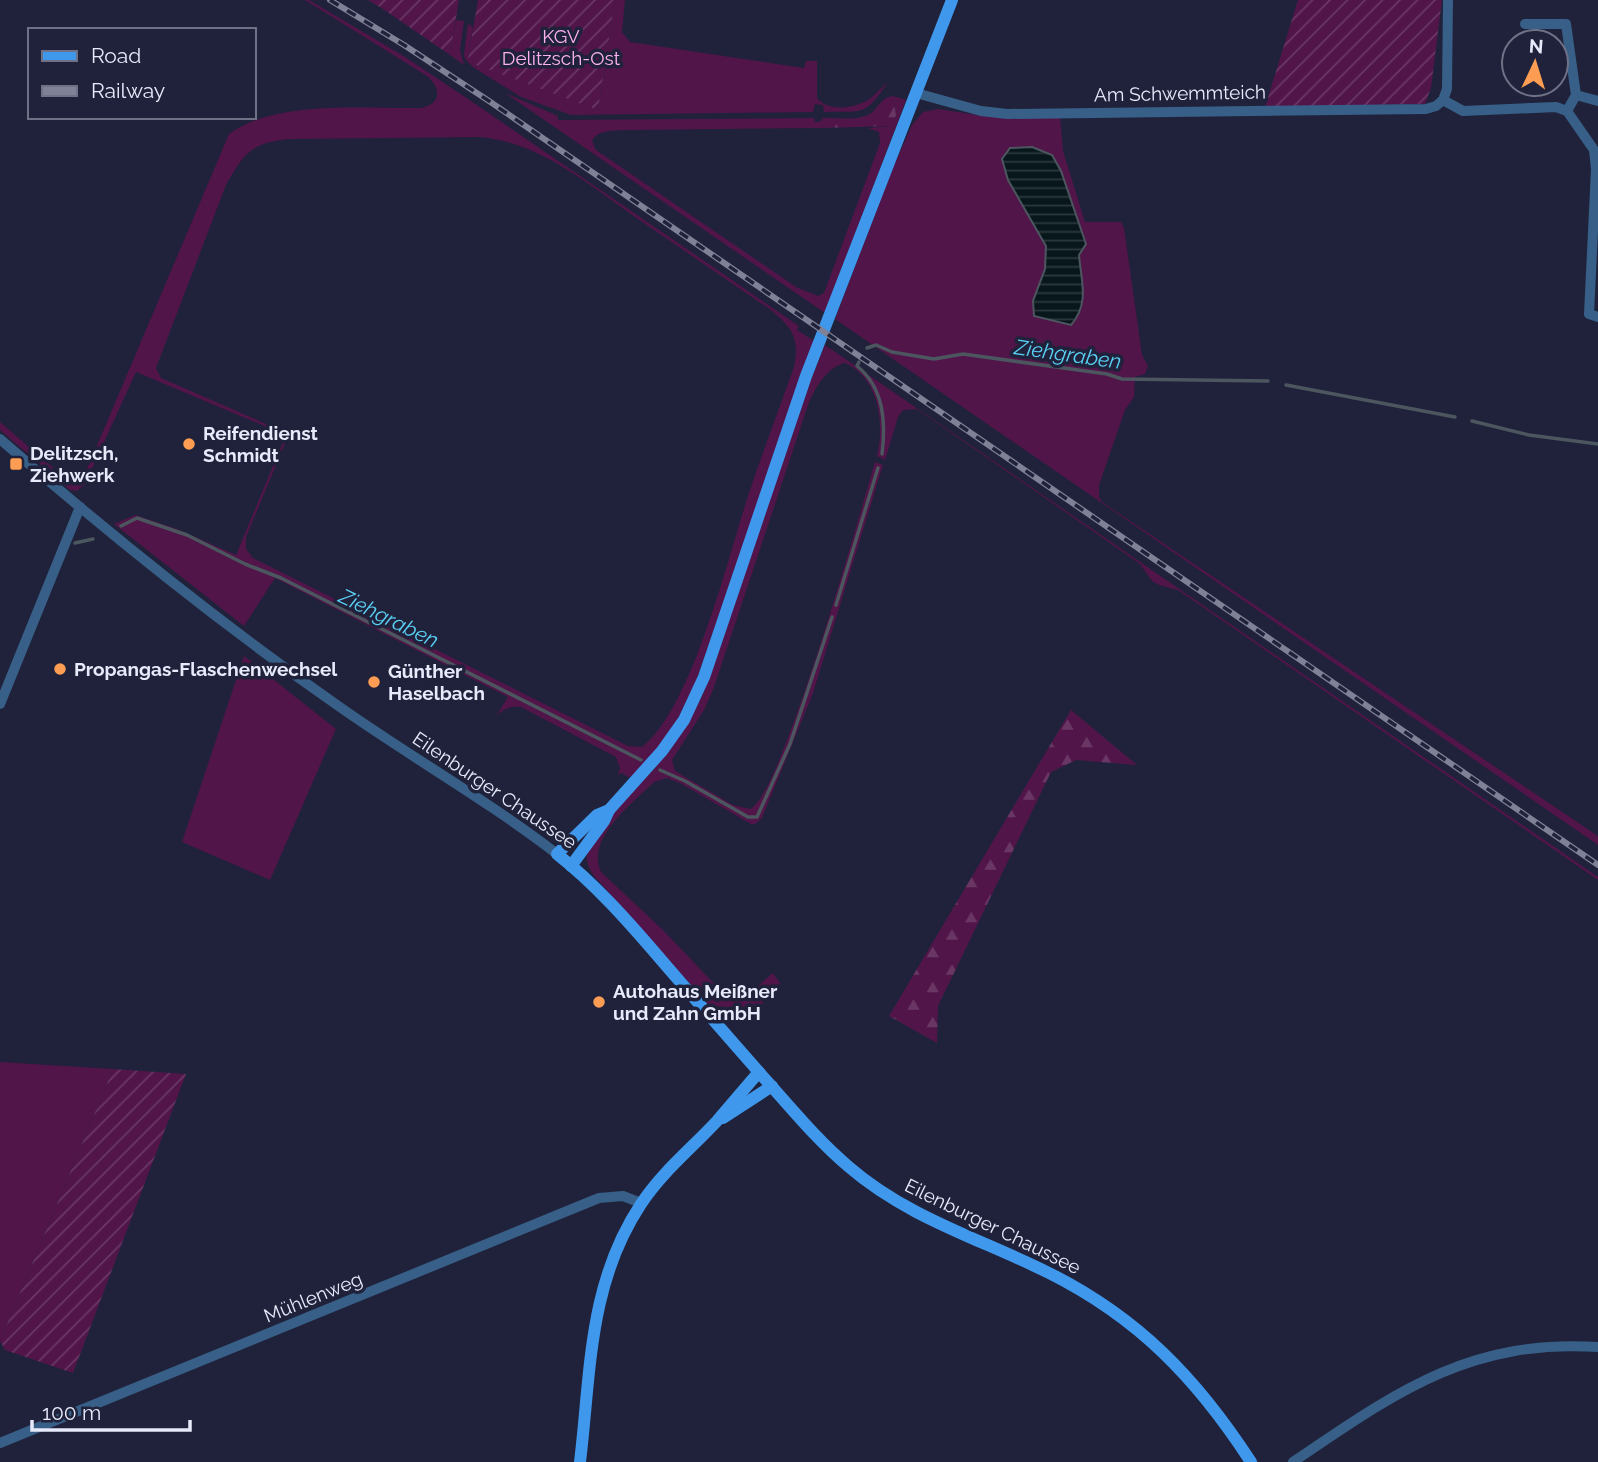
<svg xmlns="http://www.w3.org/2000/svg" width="1598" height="1462" font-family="Raleway,sans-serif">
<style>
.grass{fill:#51154a;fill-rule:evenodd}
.forest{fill:url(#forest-firs)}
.garden{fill:url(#garden-furrows)}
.water{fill:url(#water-rules);stroke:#4b565f;stroke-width:2}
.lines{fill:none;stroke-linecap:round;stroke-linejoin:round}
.stream{stroke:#4b565f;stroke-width:3.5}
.minor{stroke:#385f87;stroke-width:10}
.major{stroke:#4098ec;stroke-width:12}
.rail-casing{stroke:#7f8297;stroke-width:6}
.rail{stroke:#1f223a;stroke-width:3.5;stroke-dasharray:10;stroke-linecap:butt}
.poi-dot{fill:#fc9d53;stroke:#1f223a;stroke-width:2.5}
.labels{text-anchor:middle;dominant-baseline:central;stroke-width:7;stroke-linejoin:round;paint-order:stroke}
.park-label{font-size:19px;fill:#fdb2ef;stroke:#1f223a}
.street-label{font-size:19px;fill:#e7eafb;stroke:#1f223a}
.poi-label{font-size:19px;font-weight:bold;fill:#e7eafb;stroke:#1f223a;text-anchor:start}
.water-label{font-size:21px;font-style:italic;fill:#5bd0f5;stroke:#1f223a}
</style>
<defs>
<pattern id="forest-firs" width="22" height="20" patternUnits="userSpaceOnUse" patternTransform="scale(1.75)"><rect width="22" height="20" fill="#51154a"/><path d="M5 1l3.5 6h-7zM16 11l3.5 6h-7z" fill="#6a3765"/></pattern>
<pattern id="garden-furrows" width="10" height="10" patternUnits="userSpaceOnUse" patternTransform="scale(1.75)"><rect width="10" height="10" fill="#51154a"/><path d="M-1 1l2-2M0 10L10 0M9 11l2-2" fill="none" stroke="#6a3765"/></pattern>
<pattern id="water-rules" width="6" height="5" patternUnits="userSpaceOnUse" patternTransform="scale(1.75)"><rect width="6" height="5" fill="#08171c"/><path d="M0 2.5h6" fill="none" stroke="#2c393e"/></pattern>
</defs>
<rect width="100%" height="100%" fill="#1f223a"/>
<g class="grass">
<path d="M305,0h4l96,57 63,42 331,227 -2,4 17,11 -118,340 -20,42 -13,19 -31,34 -4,1 -6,-4 -4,2 2,-7 -4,-11 -95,-50c-11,-1 -16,1 -25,9l12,-19 -233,-119 -31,48 -130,-102 21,-9 42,14 59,26 50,-120 -150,-63 -51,112 -8,7 -7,-1 -70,-60v-8l65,56h11l11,-9 142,-335c49,-35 133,-25 192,-26 21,-4 20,-20 6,-32zM479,137c61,5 110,48 159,82 44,30 89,61 133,91 21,18 29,28 23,57 -15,42 -31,84 -45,126 -21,63 -56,214 -107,254l-14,-1 -375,-188 -7,-9v-12l43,-103 -128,-56 -5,-10 70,-183c18,-32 25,-42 63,-46z"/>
<path d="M615,0h10l-3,32 8,10 174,26 2,-7h11v37c12,15 40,10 54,0 6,-5 11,-11 17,-16 -24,35 -23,29 -64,30l-1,-7 -8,-1 -2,8 -242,3 -50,-18 -48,-30 -8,-8 -1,-5 4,-31 5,5 -5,30 130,52z"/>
<path d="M456,20l8,1 -4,29 4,15 -14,-10z"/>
<path d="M505,93l53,23v4l256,-2 1,4h4l4,-4 -2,10 -194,2c-12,1 -29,-1 -35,11l4,9 200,137 22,9 6,-3 56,-150 -1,-11 -11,-4 24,-2 4,-11 -3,-19 13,4 -81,213z"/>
<path d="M938,109l45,7h77l3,35 22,71h36l3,6 18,127 6,11 -3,8 -10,3 -1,20 -9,13 -26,75v12l3,5 496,334v9l-763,-526 57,-149 20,-45 11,-13zM1046,246l33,9 1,12 -47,34 12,-32z"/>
<path d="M825,345l773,532v3l-420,-290 -19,-5 -7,-4 -12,-17 -223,-155 -14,1 -5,7 -13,43 -8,-4c8,-33 2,-78 -32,-93 -18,4 -29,24 -36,39l-96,288 -9,20 -32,50 3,11 58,34 17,4c31,-11 111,-300 125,-347l8,3 -70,228 -51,125 -7,6h-4l-71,-41 -13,-5 -13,4c-21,21 -69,56 -53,90l62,58 60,63c20,11 35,-8 50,-20l7,10 -5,10c-13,5 -14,10 -13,24l-4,4h-6l-7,-6 -12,1 -7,8 -132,-148c-4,-7 -8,-12 -7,-20 5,-25 55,-72 72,-93 17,-21 32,-45 44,-69l107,-312z"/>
<path d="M244,656l92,73 -66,151 -88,-38z"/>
<path d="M0,1062l113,7 -113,272z"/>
</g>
<g class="forest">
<path d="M893,96l3,19 -4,11 -71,2 2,-10c14,0 35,3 47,-4 10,-7 10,-16 23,-18z"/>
<path d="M1071,710l66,55 -61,-5 -25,12 -113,234 -1,37 -48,-27z"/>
</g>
<g class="garden">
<path d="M368,0h91l-9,55 -70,-48z"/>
<path d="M478,0h137l-17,110 -127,-47 -3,-5z"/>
<path d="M1298,0h144l-11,88 -6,16 -160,3z"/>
<path d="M113,1069l73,5 -113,299 -68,-23 -5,-9z"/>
</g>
<path class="water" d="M1032,147l20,8 9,16 25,73 -7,11c2,26 11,48 -8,70l-37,-9 -1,-15 12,-32 1,-23 -38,-66 -6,-21 8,-11z"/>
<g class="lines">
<g class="stream">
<path d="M867,348l9,-3 16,7 42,7 29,-5 144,20 15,5 146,2"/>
<path d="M859,362l-2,4c27,22 29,56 25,88"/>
<path d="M1286,385l169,32"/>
<path d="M1472,421l57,14 69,9"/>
<path d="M121,526l16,-8 50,17 58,29 36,14 360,182"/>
<path d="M75,543l18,-4"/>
<path d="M836,605l42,-137"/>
<path d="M660,770l25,11 63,36h9l33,-73 42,-127"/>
</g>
<g class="minor">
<path d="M1525,24h41l10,71 -9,16"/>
<path d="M916,93l65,18 26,3 419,-5 10,-3 7,-6"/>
<path d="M1576,95l22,6"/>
<path d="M1443,100l20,11 93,-4 11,4 27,39 2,19 -7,145 9,3"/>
<path d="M1443,100l4,-11 1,-89"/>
<path d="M0,439c108,94 220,184 337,266 72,51 150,95 220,149"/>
<path d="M0,704l80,-197"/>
<path d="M0,1443l599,-245 24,-2 18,7"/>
<path d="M1293,1462c102,-69 175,-123 305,-115"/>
</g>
<g class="major">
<path d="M952,0l-146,376 -102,301 -20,43 -22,31 -53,59 -12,5 -40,39c38,30 69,65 100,101 36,42 72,83 108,124 27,30 53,62 84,88 59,51 132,72 200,106 90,45 148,106 202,189"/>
<path d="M571,866l33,-45 5,-11"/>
<path d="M723,1118l49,-32"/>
<path d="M580,1462c11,-91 8,-178 61,-258 21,-32 50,-55 76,-83 14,-16 28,-33 42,-49"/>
</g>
<g class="rail-casing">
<path id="rail" d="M330,0l74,45 85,56 1109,764"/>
</g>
<use href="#rail" class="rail"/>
</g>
<g class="poi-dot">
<circle cx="189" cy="444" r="7"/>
<rect x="9" y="457" width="14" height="14" rx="3.5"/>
<circle cx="60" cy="669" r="7"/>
<circle cx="374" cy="682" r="7"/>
<circle cx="599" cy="1002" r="7"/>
</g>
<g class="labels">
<g class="park-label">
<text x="561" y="36">KGV<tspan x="561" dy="22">Delitzsch-Ost</tspan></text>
</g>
<g class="street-label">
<text transform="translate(1180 93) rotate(-1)">Am Schwemmteich</text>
<text transform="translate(495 790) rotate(34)">Eilenburger Chaussee</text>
<text transform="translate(993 1226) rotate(26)">Eilenburger Chaussee</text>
<text transform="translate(313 1297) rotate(-22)">Mühlenweg</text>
</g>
<g class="poi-label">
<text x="203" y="433">Reifendienst<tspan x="203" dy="22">Schmidt</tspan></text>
<text x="30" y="453">Delitzsch,<tspan x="30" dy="22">Ziehwerk</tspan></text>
<text x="74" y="669">Propangas-Flaschenwechsel</text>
<text x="388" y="671">Günther<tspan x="388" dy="22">Haselbach</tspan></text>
<text x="613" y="991">Autohaus Meißner<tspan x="613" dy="22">und Zahn GmbH</tspan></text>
</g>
<g class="water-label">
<text transform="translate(1068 354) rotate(8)">Ziehgraben</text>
<text transform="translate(389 618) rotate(26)">Ziehgraben</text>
</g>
</g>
<rect x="28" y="28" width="228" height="91" fill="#1f223a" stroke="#6f7287" stroke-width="2"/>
<rect x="42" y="51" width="35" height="10" fill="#4098ec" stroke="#6f7287" stroke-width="2"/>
<text x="91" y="63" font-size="21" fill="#e7eafb">Road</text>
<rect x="42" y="86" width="35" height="10" fill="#7f8297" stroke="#6f7287" stroke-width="2"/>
<text x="91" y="98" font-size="21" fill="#e7eafb">Railway</text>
<g transform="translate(1535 63) rotate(4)"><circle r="33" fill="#1f223a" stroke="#6f7287" stroke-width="2"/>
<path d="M0-5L12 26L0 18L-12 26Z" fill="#fc9d53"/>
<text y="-10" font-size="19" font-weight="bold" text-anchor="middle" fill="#e7eafb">N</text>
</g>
<path d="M32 1420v10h158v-10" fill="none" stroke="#e7eafb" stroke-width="3.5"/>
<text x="42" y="1420" font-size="21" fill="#e7eafb" stroke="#1f223a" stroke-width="5" paint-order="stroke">100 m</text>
</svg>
